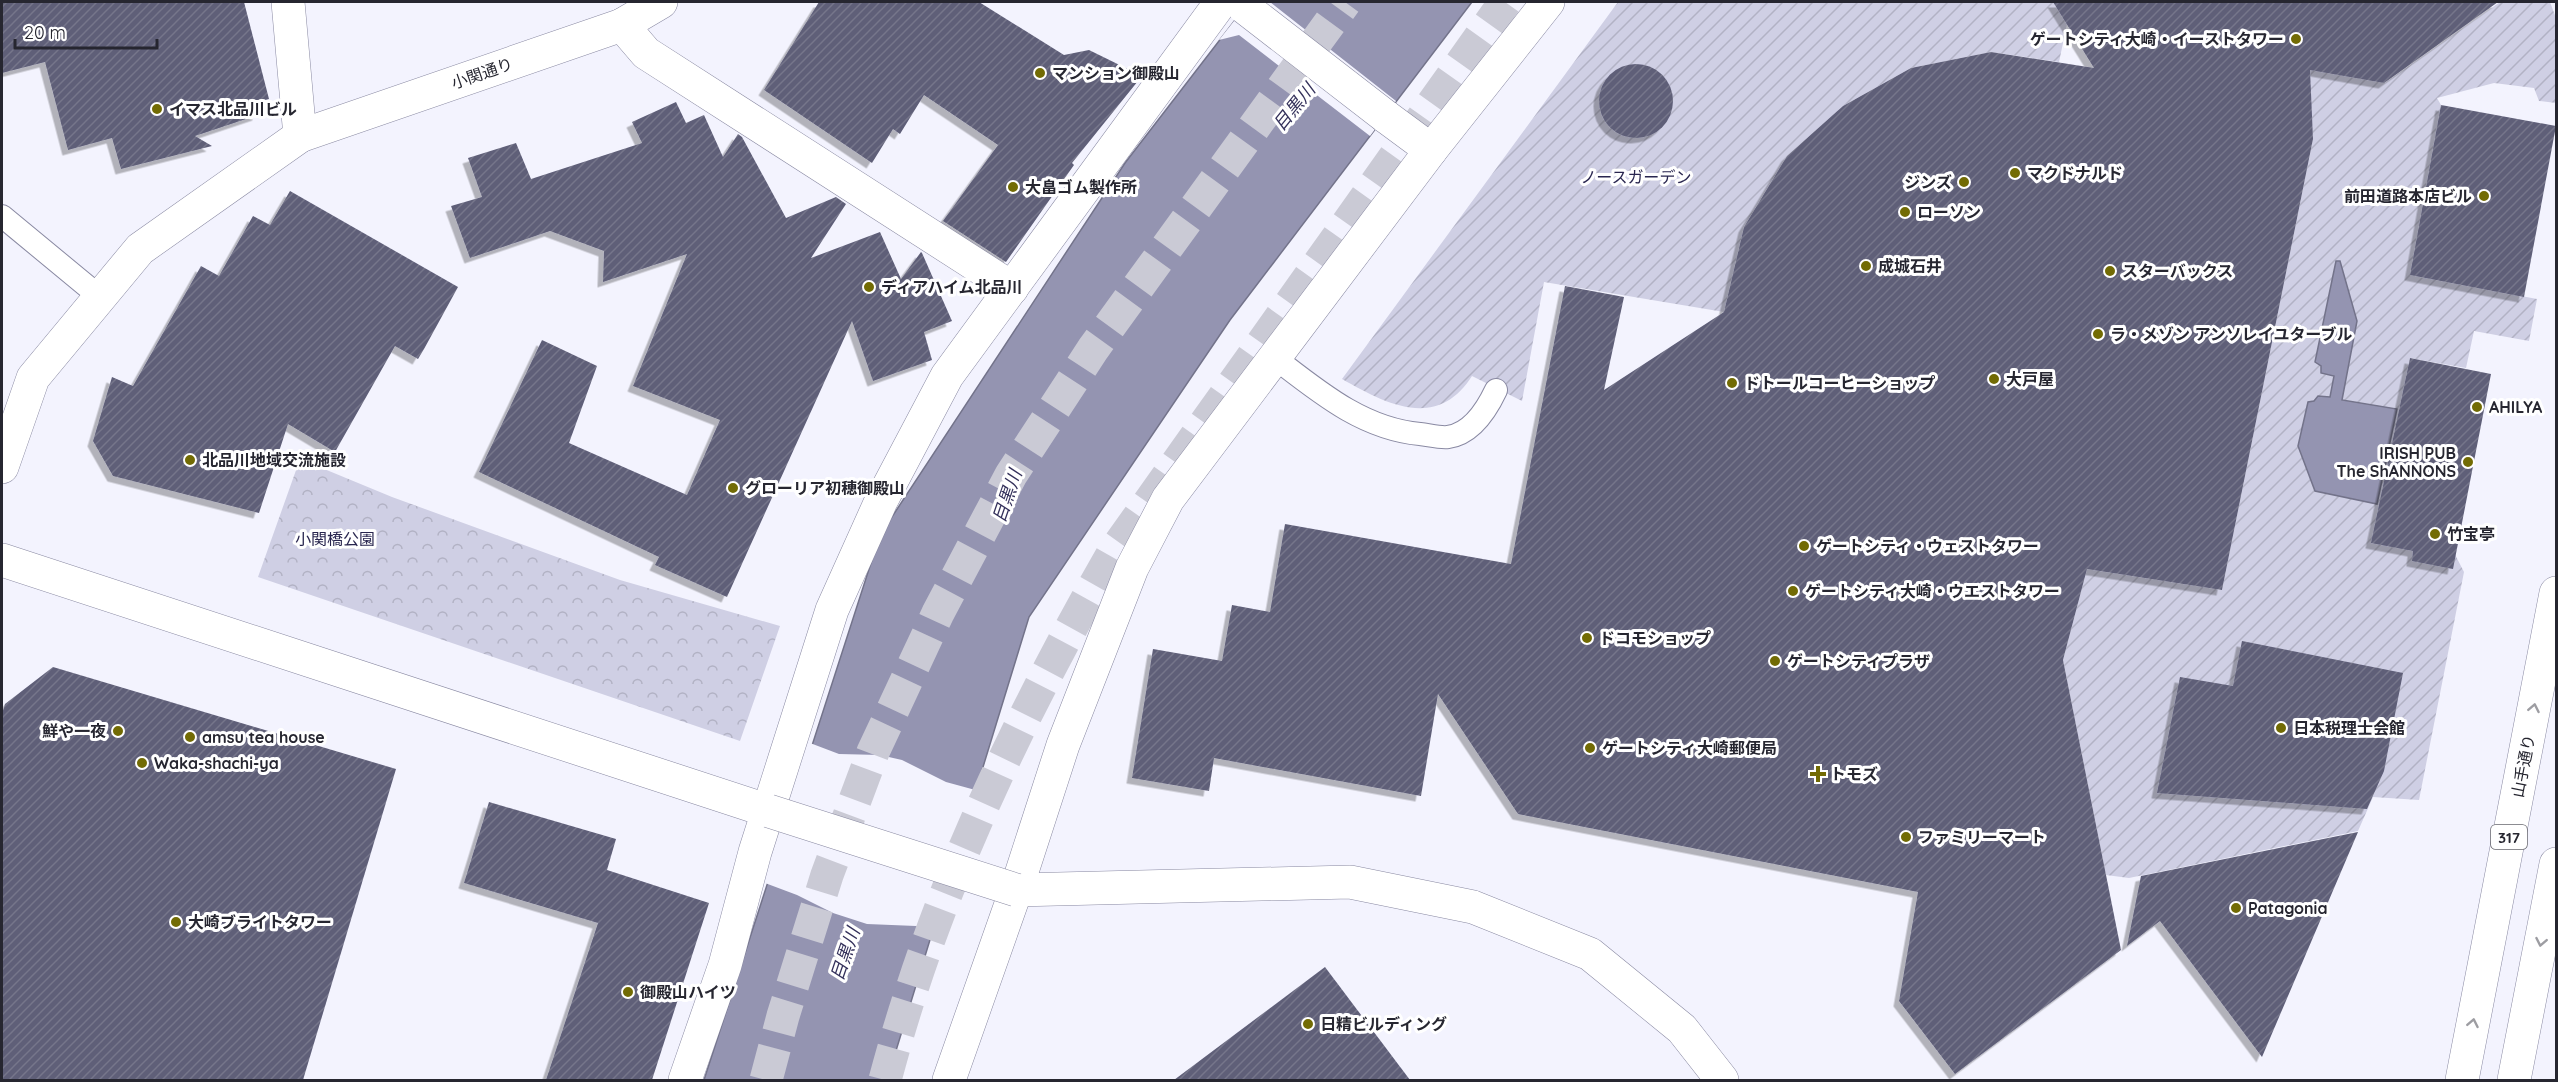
<svg xmlns="http://www.w3.org/2000/svg" width="2558" height="1082" font-family="Quicksand,'Noto Sans JP',sans-serif">
<style>
.park{fill:url(#park-crowns)}
.garden{fill:url(#garden-furrows)}
.water{fill:#9494b1;stroke:#73738a;stroke-width:1.5}
.pier{fill:#f3f3fe}
.building{fill:url(#building-hatch);filter:url(#shadow)}
.lines{fill:none;stroke-linecap:round;stroke-linejoin:round}
.highway-tunnel{stroke:#cacad5;stroke-width:33;stroke-dasharray:33 16;stroke-linecap:butt}
.lane-casing{stroke:#8989a2;stroke-width:24}
.street-casing{stroke:#8989a2;stroke-width:34}
.secondary-casing{stroke:#8989a2;stroke-width:34}
.primary-casing{stroke:#8989a2;stroke-width:34}
.lane{stroke:#fff;stroke-width:22}
.street{stroke:#fff;stroke-width:33}
.secondary{stroke:#fff;stroke-width:33}
.primary{stroke:#fff;stroke-width:33}
.street-bridge-casing{stroke:#8989a2;stroke-width:34;stroke-linecap:butt}
.secondary-bridge-casing{stroke:#8989a2;stroke-width:34;stroke-linecap:butt}
.street-bridge{stroke:#fff;stroke-width:33}
.secondary-bridge{stroke:#fff;stroke-width:33}
.oneway{stroke:#9d9da2}
.poi-dot{fill:#726b04;stroke:#fff;stroke-width:2}
.labels{text-anchor:middle;dominant-baseline:central;stroke-width:6;stroke-linejoin:round;paint-order:stroke}
.shield{fill:#fff;stroke:#67676e;stroke-width:1.5}
.shield-label{font-size:15px;font-weight:bold;fill:#262630}
.poi-label{font-size:16px;font-weight:bold;fill:#262630;stroke:#fff;text-anchor:start}
.street-label{font-size:16px;fill:#262630;stroke:#fff}
.park-label{font-size:16px;fill:#29264f;stroke:#fff}
.water-label{font-size:18px;font-style:italic;fill:#34315b;stroke:#fff}
</style>
<defs>
<pattern id="park-crowns" width="20" height="18" patternUnits="userSpaceOnUse" patternTransform="scale(1.5)"><rect width="20" height="18" fill="#cfcfe4"/><path d="M2 6a3 3 0 1 1 6 0M12 15a3 3 0 1 1 6 0" fill="none" stroke="#b2b2c4"/></pattern>
<pattern id="garden-furrows" width="10" height="10" patternUnits="userSpaceOnUse" patternTransform="scale(1.5)"><rect width="10" height="10" fill="#cfcfe4"/><path d="M-1 1l2-2M0 10L10 0M9 11l2-2" fill="none" stroke="#b2b2c4"/></pattern>
<pattern id="building-hatch" width="6" height="6" patternUnits="userSpaceOnUse" patternTransform="scale(1.5)"><rect width="6" height="6" fill="#5e5e78"/><path d="M-1 1l2-2M0 6l6-6M5 7l2-2" fill="none" stroke="#76768a"/></pattern>
<filter id="shadow"><feDropShadow dx="-5.5" dy="5.5" stdDeviation="0" flood-color="#0004"/></filter>
</defs>
<rect width="100%" height="100%" fill="#f3f3fe"/>
<path class="park" d="M300,459l92,38 228,83 160,46 -40,115 -482,-164z"/>
<g class="garden">
<path d="M1618,2h435l14,22 -8,38 -68,-10 -80,16 -68,38 -56,50 -43,71 -20,85 -180,-30 -22,119 -50,-25c-35,55 -86,28 -130,3z"/>
<path d="M2500,2h50l6,16v85l-17,-2 -5,-13 -40,-5 -57,15 4,7 -31,170 127,24 -8,42 -55,-10 -8,37 -56,-10 -27,129 42,9 39,76 -45,228 -46,-3 -15,34 -229,47 -23,-3 -43,-215 24,-91 135,21 91,-451 -6,-70 78,14z"/>
</g>
<g class="water">
<path d="M1249,2h223l-242,318 -201,297 -142,463h-183l176,-545 245,-372z"/>
<path d="M2336,261h4l17,60 -15,79 55,9 -20,95 -62,-13 -17,-45 10,-44 6,-1 4,-5 12,1 4,-21 -13,-3v-7l-6,-4z"/>
</g>
<g class="pier">
<path d="M1249,2h21l126,99 -26,35 -131,-101 -20,5z"/>
<path d="M810,743l29,11 41,1 22,5 44,22 33,9 -43,140 -20,-5 -49,-2 -34,-11 -36,-18 -32,-12z"/>
</g>
<g class="building">
<path d="M2,2h242l25,97 -15,4 4,12 -63,21 17,10 -91,23 -9,-31 -44,12 -23,-88 -43,11z"/>
<path d="M819,2h160l85,53 25,-5 53,26 -70,87 2,2 -68,97 -63,-41 55,-76 -74,-50 -24,39 -7,-5 -21,34 -108,-73z"/>
<path d="M2053,2h445l-114,81 -74,-13 3,69 -91,451 -135,-21 -24,91 58,290 -166,124 -56,-73 19,-109 -400,-78 -80,-120 -17,102 -207,-38 -5,33 -77,-13 21,-129 69,12 10,-56 38,7 15,-88 226,40 54,-278 59,11 -20,93 120,-78 20,-85 43,-71 56,-50 68,-38 80,-16 103,16z"/>
<circle cx="1636" cy="101" r="37"/>
<path d="M676,102l10,21 18,-8 19,42 15,-23 4,3 44,81 50,-21 10,7 -35,54 69,-26 21,47 20,-27 1,1 30,68 -28,11 8,28 -59,21 -21,-60 -125,276 -72,-32 4,-8 -180,-85 63,-132 55,26 -28,77 118,52 33,-75 -87,-34 54,-132 -84,28 1,-31 -54,-20 -80,27 -19,-52 31,-9 -14,-39 48,-15 15,36 111,-36 -10,-21z"/>
<path d="M2441,105l115,21 -32,171 -114,-22z"/>
<path d="M290,191l168,96 -34,62 -6,10 -23,-13 -60,106 -47,-28 -29,89 -146,-37 -20,-35 19,-64 21,9 68,-120 18,10 34,-60 17,9z"/>
<path d="M2410,358l81,16 -38,195 -41,-8 1,-10 -42,-8z"/>
<path d="M2242,641l161,32 -19,98 -17,38 -210,-16 23,-116 53,9z"/>
<path d="M53,667l343,102 -93,311h-301v-366l3,-10z"/>
<path d="M489,802l127,37 -9,31 102,33 -57,177h-106l52,-157 -134,-40z"/>
<path d="M2358,832l-96,225 -102,-136 -33,25 14,-70z"/>
<path d="M1325,967l85,113h-236z"/>
</g>
<g class="lines">
<g class="highway-tunnel">
<path d="M766,1080l17,-64 44,-141 46,-123 65,-139 73,-138 82,-126 252,-347"/>
<path d="M885,1080c49,-186 132,-360 228,-527l392,-551"/>
</g>
<g class="lane-casing">
<g id="lane">
<path d="M2,216l98,81"/>
<path d="M1275,358c44,34 88,71 145,76 9,1 20,4 28,3 23,-3 39,-28 48,-47"/>
</g>
</g>
<g class="street-casing">
<g id="street">
<path d="M622,25l24,28 366,235"/>
<path d="M1385,116l46,34"/>
<path d="M2,467l31,-89 107,-129 160,-113 -12,-134"/>
<path d="M685,1080l40,-115 30,-113 77,-242 49,-109 66,-125 274,-374"/>
</g>
</g>
<g class="secondary-casing">
<g id="secondary">
<path d="M300,136l322,-111 39,-23"/>
<path d="M2,560l767,251"/>
<path d="M1016,890l334,-8 123,25 117,47 92,75 40,51"/>
<path d="M949,1080l67,-190 47,-145 69,-177 36,-69 263,-349 117,-148"/>
</g>
</g>
<g class="primary-casing">
<g id="primary">
<path d="M2462,1080l94,-487"/>
<path d="M2514,1080l42,-216"/>
</g>
</g>
<use href="#lane" class="lane"/>
<use href="#street" class="street"/>
<use href="#secondary" class="secondary"/>
<use href="#primary" class="primary"/>
<g class="street-bridge-casing">
<path id="street-bridge" d="M1244,7l141,109"/>
</g>
<g class="secondary-bridge-casing">
<path id="secondary-bridge" d="M769,811l247,79"/>
</g>
<use href="#street-bridge" class="street-bridge"/>
<use href="#secondary-bridge" class="secondary-bridge"/>
</g>
<defs><path id="oneway-chevron" d="M-2-3.5L2.5 0L-2 3.5" fill="none" stroke-width="1.6" stroke-linecap="round" stroke-linejoin="round" transform="scale(1.5)"/></defs>
<g class="oneway">
<use href="#oneway-chevron" transform="translate(2534 708) rotate(-79)"/>
<use href="#oneway-chevron" transform="translate(2541 942) rotate(101)"/>
<use href="#oneway-chevron" transform="translate(2473 1023) rotate(-79)"/>
</g>
<g class="poi-dot">
<circle cx="2296" cy="39" r="6"/>
<circle cx="1040" cy="73" r="6"/>
<circle cx="157" cy="109" r="6"/>
<circle cx="2015" cy="173" r="6"/>
<circle cx="1964" cy="182" r="6"/>
<circle cx="1013" cy="187" r="6"/>
<circle cx="2484" cy="196" r="6"/>
<circle cx="1905" cy="212" r="6"/>
<circle cx="1866" cy="266" r="6"/>
<circle cx="2110" cy="271" r="6"/>
<circle cx="869" cy="287" r="6"/>
<circle cx="2098" cy="334" r="6"/>
<circle cx="1994" cy="379" r="6"/>
<circle cx="1732" cy="383" r="6"/>
<circle cx="2477" cy="407" r="6"/>
<circle cx="190" cy="460" r="6"/>
<circle cx="2468" cy="462" r="6"/>
<circle cx="733" cy="488" r="6"/>
<circle cx="2435" cy="534" r="6"/>
<circle cx="1804" cy="546" r="6"/>
<circle cx="1793" cy="591" r="6"/>
<circle cx="1587" cy="638" r="6"/>
<circle cx="1775" cy="661" r="6"/>
<circle cx="2281" cy="728" r="6"/>
<circle cx="118" cy="731" r="6"/>
<circle cx="190" cy="737" r="6"/>
<circle cx="1590" cy="748" r="6"/>
<circle cx="142" cy="763" r="6"/>
<path d="M1815 765h6v6h6v6h-6v6h-6v-6h-6v-6h6z"/>
<circle cx="1906" cy="837" r="6"/>
<circle cx="2236" cy="908" r="6"/>
<circle cx="176" cy="922" r="6"/>
<circle cx="628" cy="992" r="6"/>
<circle cx="1308" cy="1024" r="6"/>
</g>
<g class="labels">
<rect class="shield" x="2491" y="825" width="36" height="24" rx="4.5"/>
<g class="shield-label">
<text x="2509" y="837">317</text>
</g>
<g class="poi-label">
<text x="2284" y="39" text-anchor="end">ゲートシティ大崎・イーストタワー</text>
<text x="1052" y="73">マンション御殿山</text>
<text x="169" y="109">イマス北品川ビル</text>
<text x="2027" y="173">マクドナルド</text>
<text x="1952" y="182" text-anchor="end">ジンズ</text>
<text x="1025" y="187">大畠ゴム製作所</text>
<text x="2472" y="196" text-anchor="end">前田道路本店ビル</text>
<text x="1917" y="212">ローソン</text>
<text x="1878" y="266">成城石井</text>
<text x="2122" y="271">スターバックス</text>
<text x="881" y="287">ディアハイム北品川</text>
<text x="2110" y="334">ラ・メゾン アンソレイユターブル</text>
<text x="2006" y="379">大戸屋</text>
<text x="1744" y="383">ドトールコーヒーショップ</text>
<text x="2489" y="407">AHILYA</text>
<text x="2456" y="453" text-anchor="end">IRISH PUB<tspan x="2456" dy="18">The ShANNONS</tspan></text>
<text x="202" y="460">北品川地域交流施設</text>
<text x="745" y="488">グローリア初穂御殿山</text>
<text x="2447" y="534">竹宝亭</text>
<text x="1816" y="546">ゲートシティ・ウェストタワー</text>
<text x="1805" y="591">ゲートシティ大崎・ウエストタワー</text>
<text x="1599" y="638">ドコモショップ</text>
<text x="1787" y="661">ゲートシティプラザ</text>
<text x="2293" y="728">日本税理士会館</text>
<text x="106" y="731" text-anchor="end">鮮や一夜</text>
<text x="202" y="737">amsu tea house</text>
<text x="1602" y="748">ゲートシティ大崎郵便局</text>
<text x="154" y="763">Waka-shachi-ya</text>
<text x="1830" y="774">トモズ</text>
<text x="1918" y="837">ファミリーマート</text>
<text x="2248" y="908">Patagonia</text>
<text x="188" y="922">大崎ブライトタワー</text>
<text x="640" y="992">御殿山ハイツ</text>
<text x="1320" y="1024">日精ビルディング</text>
</g>
<g class="street-label">
<text transform="translate(482 73) rotate(-19)">小関通り</text>
<text transform="translate(2523 766) rotate(-79)">山手通り</text>
</g>
<g class="park-label">
<text x="1636" y="177">ノースガーデン</text>
<text x="335" y="539">小関橋公園</text>
</g>
<g class="water-label">
<text transform="translate(1294 107) rotate(-51)">目黒川</text>
<text transform="translate(1007 496) rotate(-71)">目黒川</text>
<text transform="translate(845 954) rotate(-71)">目黒川</text>
</g>
</g>
<rect width="2558" height="1082" fill="none" stroke="#262630" stroke-width="6"/>
<path d="M15 39v9h142v-9" fill="none" stroke="#262630" stroke-width="3"/>
<text x="24" y="39" font-size="18" fill="#262630" stroke="#ffffff" stroke-width="4.5" paint-order="stroke">20 m</text>
</svg>
